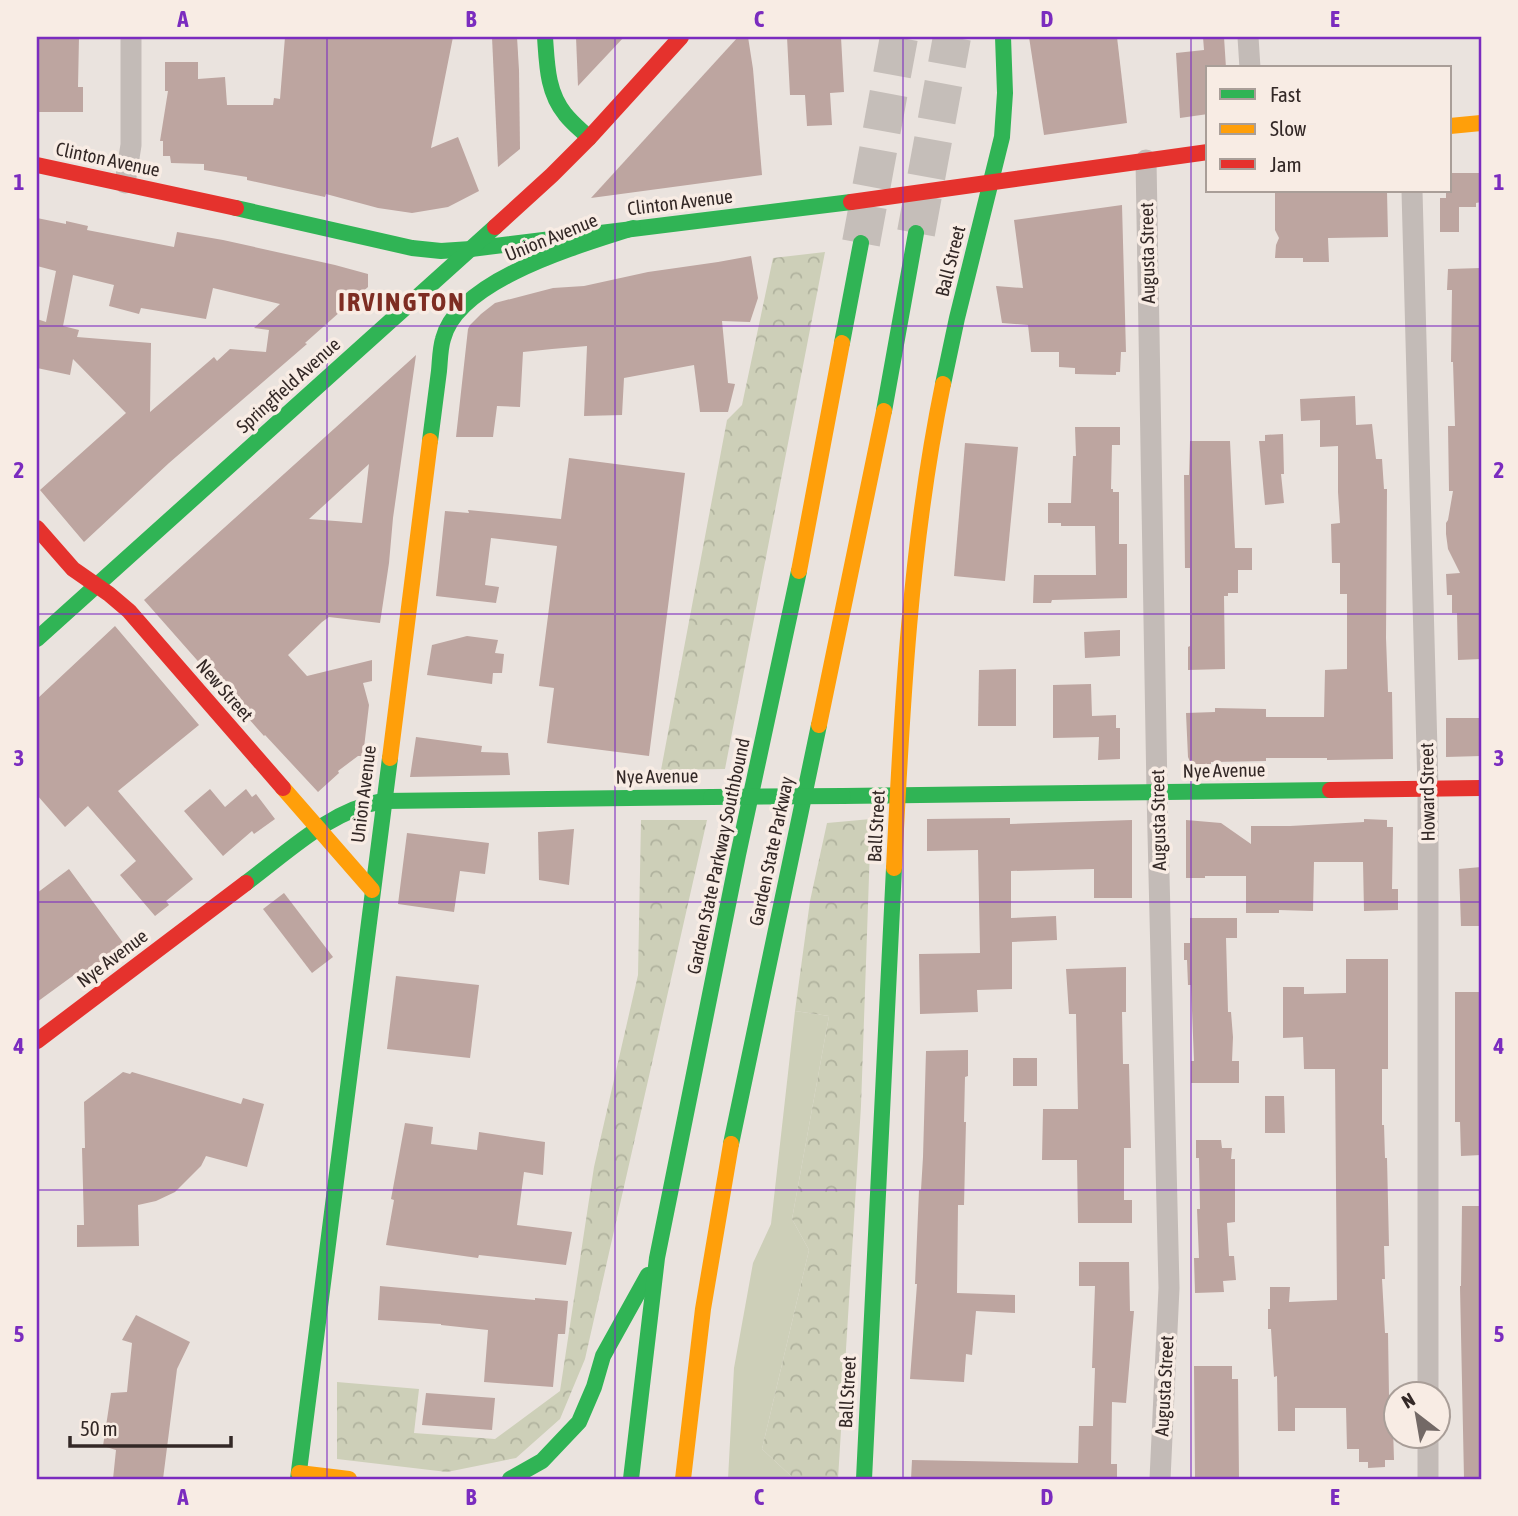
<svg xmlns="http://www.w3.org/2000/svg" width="1518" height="1516" font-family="'Asap Condensed',sans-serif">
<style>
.green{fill:#cdcfb8}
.forest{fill:url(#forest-crowns)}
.building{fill:#bda5a0;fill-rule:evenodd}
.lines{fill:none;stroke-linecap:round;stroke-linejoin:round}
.highway-tunnel{stroke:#c5beb9;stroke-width:38;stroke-dasharray:38 19;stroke-linecap:butt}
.street{stroke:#c3bbb7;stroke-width:21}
.fast{stroke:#30b455;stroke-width:16}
.slow{stroke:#ff9f0a;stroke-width:16}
.jam{stroke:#e5322d;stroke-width:16}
.fast-bridge{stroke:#30b455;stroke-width:16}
.grid{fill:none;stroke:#7b2cbf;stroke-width:2;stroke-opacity:0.55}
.labels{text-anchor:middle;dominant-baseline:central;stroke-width:7;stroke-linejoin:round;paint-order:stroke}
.street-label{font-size:19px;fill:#332826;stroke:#f8ece4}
.district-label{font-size:26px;font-weight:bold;letter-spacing:2px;fill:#7e2d23;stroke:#f8ece4}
.neatline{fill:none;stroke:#7b2cbf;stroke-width:2.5}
.grid-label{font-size:23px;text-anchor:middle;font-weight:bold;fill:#7b2cbf}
</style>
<defs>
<pattern id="forest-crowns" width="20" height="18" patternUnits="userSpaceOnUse" patternTransform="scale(1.75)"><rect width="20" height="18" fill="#cdcfb8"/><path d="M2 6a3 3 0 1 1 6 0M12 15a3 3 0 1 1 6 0" fill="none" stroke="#b0b29e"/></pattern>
</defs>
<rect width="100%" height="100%" fill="#eae3de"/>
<path class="green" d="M795,1011l34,5 -37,203 17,31 -47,199 29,27v3h-63l6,-111 19,-105 18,-39z"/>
<g class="forest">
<path d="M825,252l-100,517 -64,1 66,-350 15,-15 31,-147z"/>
<path d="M871,819l-10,287 -23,373h-47v-3l-29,-27 47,-199 -17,-31 37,-203 -34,-5 15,-110 17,-78z"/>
<path d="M641,820h66l-122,539 -25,60 -44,39 -69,14 -110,-13v-77l82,7 -5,44 81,6 65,-48 34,-224 44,-192z"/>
</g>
<g class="building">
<path d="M37,37h42l-1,50h5v25h-46z"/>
<path d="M285,37h168l-22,111 27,-11 21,54 -31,16 -36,6 -34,-5 -52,-14 -1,3 -78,-17v-3l-43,-7v-6l-33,-1 -1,-7h-7v-15h-3l8,-50h-3v-29h33v17l27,-2 2,28h46l1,-7 6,1z"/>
<path d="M492,37h25l2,33 1,79 -22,18z"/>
<path d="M576,37h48l-46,49z"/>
<path d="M738,37h10l5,32 9,106 -171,23z"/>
<path d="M787,37h54l3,55 -14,1 2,32 -25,1 -2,-31h-15z"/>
<path d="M1029,37h88l10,86 -83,12z"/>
<path d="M1203,37h21l2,31h-18v46l-28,4 -4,-65 28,-3z"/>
<path d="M1450,173h31v29l-5,1v4h-17v25h-19v-34h6v-7h4z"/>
<path d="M1275,191h112l1,46 -60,1 1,24h-26v-4h-28l1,-13 3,-7 -4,-8z"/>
<path d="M1122,205l4,147h-5l-1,20h-4v3l-41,-1v-6l-16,-1v-15h-28l-3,-27 -26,-2 -6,-37 27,2 -9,-68z"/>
<path d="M37,218l29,6v-3l22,5 -1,4 87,17 3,-15 46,8 112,25 33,9v13l-63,56 2,1 -138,119 -85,79 -44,-52 86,-77 -53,-54 -3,16 -33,-7v-49l9,3 10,-51 -19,-5zM73,275l41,10 -5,21 30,8 2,-6 65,11 7,-31 67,16 -26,24 15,2 -3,22 -36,-3 -13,12 -3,-4 -64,55 1,-69 -74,-6 2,-7 -16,-4z"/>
<path d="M751,256l7,42 -8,24 -28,-1 6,62 7,1 -7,28h-28l-6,-47 -70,13 -2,37 -38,1 3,-70 -35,3 -29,3 -3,55 -23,-1 -4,31h-37l12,-108 2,-4 11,-11 14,-11 58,-15 31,-2 64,-14 70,-10z"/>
<path d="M1481,268v391l-23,1 -1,-47h-5v-18h-5l-1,-21 14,-1 -12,-24 -2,-15v-11l2,-3 5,-29h-4l-1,-65h7l-2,-64h-2l1,-72h-5l1,-21z"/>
<path d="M416,355l-23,163 -4,45 -9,60 -51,-6 -7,5 -34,33 19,21 65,-16v21l-9,2 6,22 -6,51h-5l-20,15 1,2 -21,19 -53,-57 -1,1 -120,-136zM369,464l-7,59 -53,-4z"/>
<path d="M1355,396l1,29 16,-1 4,35h6l2,30h3l-1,149 2,54h4l1,67 -66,1v-2h-61v3l-55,1v2h-20l-3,-7 -2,-44 29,-1v-4l51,1v8h58l1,-47 22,-1v-75h-7v-31h-8l-1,-39 9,-1 -2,-31v-46l-18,1v-27l-19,1 -1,-22z"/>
<path d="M1075,427h45v18h-8l-1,44h2v3h6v52h8v54l-75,2 -1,3h-18l1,-28h62l-1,-49h-34v-3h-13v-20h23l2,-47h3z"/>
<path d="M1283,434l1,40h-3l3,29 -19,2 -6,-64h6v-6z"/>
<path d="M1190,441h40l5,107h17v22h-14v23h-10v3h-4l1,73 -37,1v-23l2,-1v-78h-5l-1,-93h5z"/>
<path d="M965,443l53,4 -13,134 -51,-5z"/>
<path d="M569,458l116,15 -36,283 -102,-13 7,-55 -15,-2 18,-140 -66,-8 -6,47 14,2 -3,16 -60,-7 9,-85 24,2 -1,-3 93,9z"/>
<path d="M115,626l84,99 -81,66 75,88 -27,22 3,4 -14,11 -35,-41 16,-14 -48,-55 -23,21 -28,-32v-96z"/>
<path d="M1120,630v26l-35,2 -1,-26z"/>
<path d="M467,636l31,4 -3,13 9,1 -2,19h-9l-1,11 -65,-9 5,-30z"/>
<path d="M1016,669v57h-38l1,-56z"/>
<path d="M1091,684l1,32 24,-1v13h4v31l-22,1 1,-23 -46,1v-53z"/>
<path d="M1446,718h35v38l-35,1z"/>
<path d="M416,737l66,9 -1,6 27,1 2,22 -100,2z"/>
<path d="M210,789l15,18 21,-18 6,8 4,-3 19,25 -21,15 -2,-3 -29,25 -39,-45z"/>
<path d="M1010,818v6l122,-4v78h-38v-29l-83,2v47l45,-2 1,24 -45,2v47l-35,1 1,22 -58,2 -1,-60 61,-1 -2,-103 -51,1v-32z"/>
<path d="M1364,819l23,1v7h6l-1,62h6v21l-34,1 -1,-49h-49l-1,49 -34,-1v3h-33v-37h-41v2h-19v-58l35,3 30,21v-18h39l74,-4z"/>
<path d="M574,829l-5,56 -30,-5 -1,-48z"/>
<path d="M407,833l82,10 -4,31 -25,-3 -6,41 -56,-8z"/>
<path d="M1481,867v59h-20l-2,-57z"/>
<path d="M69,869l55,75 -47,35 -3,-4 -37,27v-109z"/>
<path d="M284,893l49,64 -21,16 -49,-64z"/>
<path d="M1190,918h47v20h-11l2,74h3l2,25 -1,24h7v22h-48v-22h3l-3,-76h-3l-1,-25h-3v-17h6z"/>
<path d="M1346,959h42v110h-6v56h2l1,33h2l2,88h-5l1,33h-3l3,54h3l1,63h3l2,64h-9v7l-17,1v-6h-9v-13h-12l-1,-41h-51v23h-17l-1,-55 -3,1 -3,-48h-3v-20h2v-22h20l-1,15 48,-2 -2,-231h-31l-1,-32 -20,1v-51h21v7l42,-1z"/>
<path d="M1126,967v45h-4l1,52h6l2,84h-7v52h8v23h-54l-1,-63h-35l1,-51h35l-2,-95h-7l-3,-45z"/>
<path d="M396,976l83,9 -9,73 -83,-9z"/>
<path d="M1455,992h26v163l-20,1 -1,-34h-5z"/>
<path d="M968,1050v26l-3,1 -1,45h2l-2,83h-6l-1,88 58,2v18l-39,-2 -4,44 -6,-1 -2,28 -54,-3 7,-95h-2l4,-94h2l2,-33 3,-106z"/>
<rect x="1013" y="1058" width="24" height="28"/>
<path d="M123,1072l7,2 2,-2 109,32 2,-6 21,6 -17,63 -41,-11 -5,10 -26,26 -19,9 -18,4 1,41 -62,1v-22h7l-2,-77h3l-1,-46z"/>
<path d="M1265,1096h19l1,37h-20z"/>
<path d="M405,1123l28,4 -2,17 46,6 2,-18 66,10 -2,33 -19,-3 -7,53 55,7 -6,33 -87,-10 -1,3 -92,-13 8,-45 -3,-1z"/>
<path d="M1196,1140h25l1,8h10l-1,11h4v63l-8,1 2,33h5l2,24 -13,1 1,11 -29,1 -1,-35h5l-2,-49h3l-1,-51h-3z"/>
<path d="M1462,1206h19v271l-17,1 -4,-192h1z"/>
<path d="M1079,1262h50l1,49h4l-8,92 -14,-1 -1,62h6v15h-206l1,-19 166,3 1,-37h14l2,-58h-3l3,-82h-16z"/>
<path d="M380,1286l155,14v-2l33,3 -3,33h-7l-5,53 -69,-5 4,-52 -47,-5v-1l-63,-4z"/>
<path d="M136,1315l54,27 -13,27 -14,110h-50l3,-29 -13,-4 8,-53 16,-1 5,-49 -10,-3z"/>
<path d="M1194,1366h38v13h6l1,100h-44z"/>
<path d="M426,1393l69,5 -3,32 -70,-5z"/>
</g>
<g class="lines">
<g class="highway-tunnel">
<path d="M916,233l36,-196"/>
<path d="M861,243l38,-206"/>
</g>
<g class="street">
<path d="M1248,37l2,31"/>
<path d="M1146,160l11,632 12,496 -9,191"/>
<path d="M125,183l6,-38v-108"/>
<path d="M1412,191l16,597v606"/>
<path d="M1428,1479v-43"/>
</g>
<g class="fast">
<path d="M545,37c2,27 2,55 20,77 7,9 16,16 24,24"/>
<path d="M236,208l176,40 29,3 30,-2 380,-47"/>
<path d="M842,343l19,-100"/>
<path d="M943,384l14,-66 45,-181 3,-44 -2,-56"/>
<path d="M884,411l32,-178"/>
<path d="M430,441c3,-23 6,-46 9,-70 1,-10 1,-22 4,-32 15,-60 138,-94 190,-111"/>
<path d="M37,639l458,-412"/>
<path d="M843,796l487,-6"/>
<path d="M246,883c42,-31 84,-73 137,-82l328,-4"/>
<path d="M731,1144l88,-419"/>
<path d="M298,1479l92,-721"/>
<path d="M510,1479l32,-18 37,-39 15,-35 9,-31 45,-81"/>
<path d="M631,1479l26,-221 81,-403 61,-284"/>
<path d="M864,1479l30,-611"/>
</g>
<g class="slow">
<path d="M1450,126l31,-3"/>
<path d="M799,571l43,-228"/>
<path d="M819,725l65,-314"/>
<path d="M390,758l40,-317"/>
<path d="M283,788l89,102"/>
<path d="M894,868c8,-162 16,-324 49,-484"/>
<path d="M299,1473l50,6"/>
<path d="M683,1479l20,-170 28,-165"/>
</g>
<g class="jam">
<path d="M37,165l199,43"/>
<path d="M851,202l357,-50"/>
<path d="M495,227l57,-52 37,-37 92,-101"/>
<path d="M37,528l36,41 36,25 20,17 154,177"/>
<path d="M1330,790l151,-2"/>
<path d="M37,1041l209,-158"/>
</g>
<path class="fast-bridge" d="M711,797l132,-1"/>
</g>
<path class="grid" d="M327,37v1442M615,37v1442M903,37v1442M1191,37v1442M37,326h1444M37,614h1444M37,902h1444M37,1190h1444"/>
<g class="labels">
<g class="street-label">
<text transform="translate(108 159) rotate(12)">Clinton Avenue</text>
<text transform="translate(680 202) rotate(-7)">Clinton Avenue</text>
<text transform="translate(551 237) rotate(-22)">Union Avenue</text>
<text transform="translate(1147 253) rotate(-91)">Augusta Street</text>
<text transform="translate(950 261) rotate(-76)">Ball Street</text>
<text transform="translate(288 385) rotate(-42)">Springfield Avenue</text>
<text transform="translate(225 690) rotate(49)">New Street</text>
<text transform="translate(1224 770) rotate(-1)">Nye Avenue</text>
<text transform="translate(657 776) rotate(-1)">Nye Avenue</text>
<text transform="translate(1427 792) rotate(-91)">Howard Street</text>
<text transform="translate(363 794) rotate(-83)">Union Avenue</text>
<text transform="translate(1158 820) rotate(-91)">Augusta Street</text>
<text transform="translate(876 826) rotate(-87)">Ball Street</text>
<text transform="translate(771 851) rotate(-78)">Garden State Parkway</text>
<text transform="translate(718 856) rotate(-78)">Garden State Parkway Southbound</text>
<text transform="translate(112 958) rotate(-37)">Nye Avenue</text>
<text transform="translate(1164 1386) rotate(-87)">Augusta Street</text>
<text transform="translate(847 1392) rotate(-87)">Ball Street</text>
</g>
<g class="district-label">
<text x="402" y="302">IRVINGTON</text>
</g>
</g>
<rect width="1518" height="1516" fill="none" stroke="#f8ece4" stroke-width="77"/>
<rect x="1206" y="66" width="245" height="126" fill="#f8ece4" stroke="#a99e98" stroke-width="2"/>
<rect x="1220" y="89" width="35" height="10" fill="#30b455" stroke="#a99e98" stroke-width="2"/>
<text x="1270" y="102" font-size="21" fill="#332826">Fast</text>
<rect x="1220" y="124" width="35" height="10" fill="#ff9f0a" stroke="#a99e98" stroke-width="2"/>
<text x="1270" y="136" font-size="21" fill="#332826">Slow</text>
<rect x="1220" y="159" width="35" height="10" fill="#e5322d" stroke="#a99e98" stroke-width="2"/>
<text x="1270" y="172" font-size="21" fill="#332826">Jam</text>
<g transform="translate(1417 1415) rotate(329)"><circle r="33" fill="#f8ece4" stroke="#a99e98" stroke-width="2"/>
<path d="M0-5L12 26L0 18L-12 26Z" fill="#736966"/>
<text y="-10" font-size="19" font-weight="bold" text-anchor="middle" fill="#332826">N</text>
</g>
<path d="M70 1436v10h161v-10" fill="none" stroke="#332826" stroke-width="3.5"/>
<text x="80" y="1436" font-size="21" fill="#332826" stroke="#f8ece4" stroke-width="5" paint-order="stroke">50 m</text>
<rect x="38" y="38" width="1442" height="1440" class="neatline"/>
<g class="grid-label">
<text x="183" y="27">A</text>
<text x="471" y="27">B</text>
<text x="759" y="27">C</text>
<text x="1047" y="27">D</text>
<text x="1335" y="27">E</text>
<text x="19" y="190">1</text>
<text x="1499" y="190">1</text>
<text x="19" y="478">2</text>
<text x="1499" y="478">2</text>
<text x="19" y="766">3</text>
<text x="1499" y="766">3</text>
<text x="19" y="1054">4</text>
<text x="1499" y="1054">4</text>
<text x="19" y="1342">5</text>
<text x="1499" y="1342">5</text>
<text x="183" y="1505">A</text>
<text x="471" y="1505">B</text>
<text x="759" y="1505">C</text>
<text x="1047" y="1505">D</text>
<text x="1335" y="1505">E</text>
</g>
</svg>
